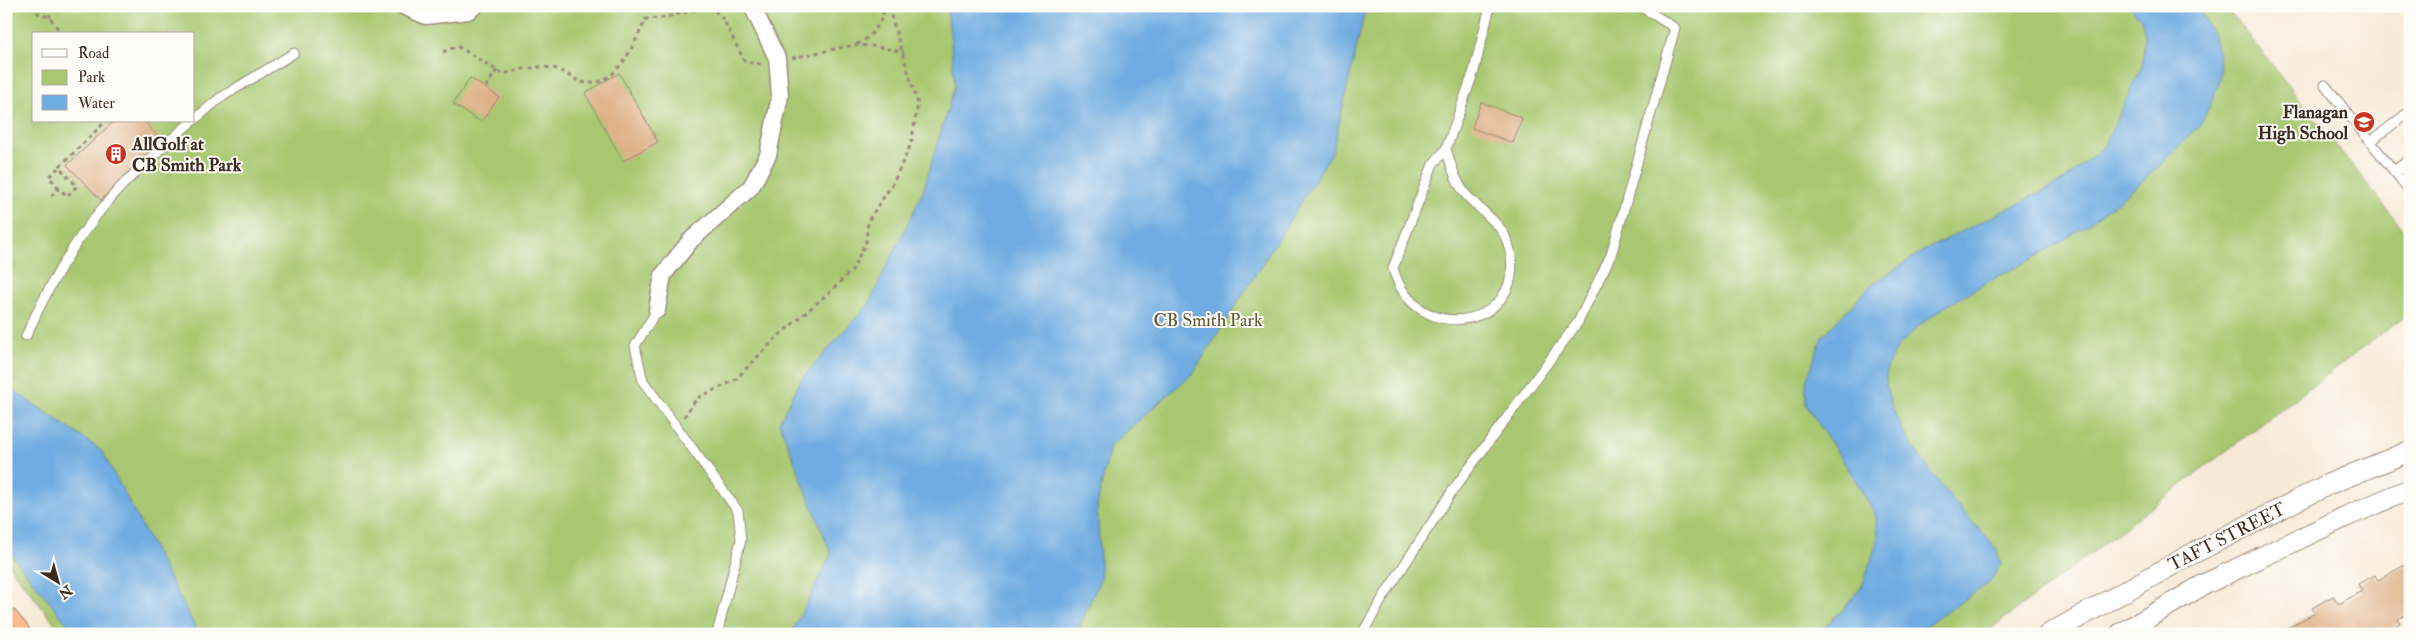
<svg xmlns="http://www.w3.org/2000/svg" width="2416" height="640" font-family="'IM FELL Double Pica',serif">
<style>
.green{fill:#a8c76f;stroke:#727846;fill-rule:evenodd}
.water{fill:#6face1;stroke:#556b80}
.building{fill:#dfb187}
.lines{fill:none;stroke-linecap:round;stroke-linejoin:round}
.service-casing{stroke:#998a7a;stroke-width:11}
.minor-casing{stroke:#998a7a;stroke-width:19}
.tertiary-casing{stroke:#998a7a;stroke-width:22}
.trunk-casing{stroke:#998a7a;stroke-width:30}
.path{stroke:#998a7a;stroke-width:3;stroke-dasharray:4 4;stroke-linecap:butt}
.service{stroke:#fff;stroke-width:9}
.minor{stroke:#fff;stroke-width:16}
.tertiary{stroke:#fff;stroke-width:20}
.trunk{stroke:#fbbb8d;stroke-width:28}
.labels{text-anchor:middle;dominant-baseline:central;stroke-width:4;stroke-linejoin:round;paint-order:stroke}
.poi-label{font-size:18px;font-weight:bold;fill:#3b2a1e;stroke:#fdfcf7;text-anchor:end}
.park-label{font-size:18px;fill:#5c5936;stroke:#fdfcf7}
.street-label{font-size:18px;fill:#3b2a1e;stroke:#fdfcf7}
</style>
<rect width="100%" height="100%" fill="#fdfcf7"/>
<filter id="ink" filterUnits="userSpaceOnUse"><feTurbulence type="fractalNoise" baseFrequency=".02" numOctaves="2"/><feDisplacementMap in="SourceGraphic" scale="10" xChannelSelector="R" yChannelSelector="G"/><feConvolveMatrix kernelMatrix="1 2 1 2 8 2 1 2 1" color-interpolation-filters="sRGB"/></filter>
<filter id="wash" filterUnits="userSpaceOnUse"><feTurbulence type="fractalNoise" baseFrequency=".0096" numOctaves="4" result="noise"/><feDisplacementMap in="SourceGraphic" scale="20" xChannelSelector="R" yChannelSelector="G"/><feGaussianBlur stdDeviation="1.12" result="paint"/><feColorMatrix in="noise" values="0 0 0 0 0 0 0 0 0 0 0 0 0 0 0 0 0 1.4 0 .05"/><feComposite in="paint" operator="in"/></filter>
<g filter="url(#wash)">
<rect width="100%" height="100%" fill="#f7ead7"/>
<path class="green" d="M6,6h2219l185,232v74l-426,322h-1921l-57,-72zM34,34h160v87h-160z"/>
<g class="water">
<path d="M947,6h419l-34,147 -139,220 -83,73 -13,60 4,72 -25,56h-285l40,-80 -52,-132 23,-44 66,-73 54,-111 33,-109z"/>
<path d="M2130,6h65c16,19 28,47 24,73 -2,12 -11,32 -17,42 -5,8 -14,15 -20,22 -39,42 -87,78 -136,108 -40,24 -159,73 -160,126 -2,50 77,135 110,171l5,16 -12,19 -75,51h-98l27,-24 20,-25 15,-46 -2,-23 -28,-48 -42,-63v-23l16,-45 49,-52 52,-34 142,-71 40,-35 37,-79 3,-30 -3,-15z"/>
<path d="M6,385l96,66 97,183h-124l-69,-86z"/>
</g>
<g id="blocks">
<g class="building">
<path d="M619,73l39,69 -35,19 -38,-68z"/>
<path d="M470,78l29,19 -18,25 -28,-18z"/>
<path d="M1481,102l41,16 -9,25 -41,-15z"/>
<path d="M114,121h30l17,19 -60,60 -34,-35z"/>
<path d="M2410,562v50l-12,7 2,4 -17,11h-106l38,-21 -3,-5 21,-12 6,8 23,-13 -4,-7 17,-9 3,5z"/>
</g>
</g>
</g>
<g filter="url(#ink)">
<use href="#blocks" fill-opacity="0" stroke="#998a7a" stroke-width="1"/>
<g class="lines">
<g class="service-casing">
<g id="service">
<path d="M2325,85l85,106"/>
<path d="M194,120l26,-22 74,-45"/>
<path d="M2370,142l40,-31"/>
<path d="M1446,149c5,16 10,35 22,48 20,21 39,28 43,60 10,72 -97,90 -118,11l40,-104 13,-15 28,-78 16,-65"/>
<path d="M2410,159l-16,12 16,-6"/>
<path d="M657,310l-22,36 8,35 95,130 3,29 -24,94"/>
<path d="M26,336c21,-47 45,-91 78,-130 25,-31 58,-58 88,-85"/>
<path d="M1362,634l22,-38 69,-106 125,-168 33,-67 64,-227 -35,-22"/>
</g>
</g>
<g class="minor-casing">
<g id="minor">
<path d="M403,6l23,10 42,-5 7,-5"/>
<path d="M657,310l6,-35 28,-35 60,-53 17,-32 12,-59 -3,-38 -25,-52"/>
</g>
</g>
<g class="tertiary-casing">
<g id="tertiary">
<path d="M2049,634l139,-78 141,-72 81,-33"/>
<path d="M2120,634l83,-49 142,-68 65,-28"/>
</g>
</g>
<g class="trunk-casing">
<path id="trunk" d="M6,622l10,12"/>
</g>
<g class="path">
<path d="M31,6l7,7 12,5 12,16"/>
<path d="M49,6l1,12"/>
<path d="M857,44c15,-6 25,-22 28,-38"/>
<path d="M443,52l14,-6 46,28c16,-4 34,-9 50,-6 11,3 19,11 29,14 35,8 52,-39 64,-63l16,-1 38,-9h13l10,10 22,43 17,2"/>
<path d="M792,58l62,-13 18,1 32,6"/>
<path d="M486,87l11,-17"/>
<path d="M59,188l-10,-11 10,-10"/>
<path d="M51,196l8,-8 8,8 10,-10 -18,-19 47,-46"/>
<path d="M684,417l13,-19 37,-17 42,-43 55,-47 21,-21 14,-28 2,-21 25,-38 18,-39 7,-40 -30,-98"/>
</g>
<use href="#service" class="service"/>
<use href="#minor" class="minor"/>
<use href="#tertiary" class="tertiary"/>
<use href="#trunk" class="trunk"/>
</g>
</g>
<defs>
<g id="school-disc" transform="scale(1.125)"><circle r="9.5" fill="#c8321e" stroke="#fdfcf7"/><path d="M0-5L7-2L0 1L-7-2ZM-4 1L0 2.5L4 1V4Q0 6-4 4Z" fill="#fff"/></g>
<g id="building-disc" transform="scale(1.125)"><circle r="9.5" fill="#c8321e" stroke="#fdfcf7"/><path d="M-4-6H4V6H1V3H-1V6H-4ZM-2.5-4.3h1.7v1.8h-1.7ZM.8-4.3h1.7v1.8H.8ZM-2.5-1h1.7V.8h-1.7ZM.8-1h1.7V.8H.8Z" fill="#fff"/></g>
</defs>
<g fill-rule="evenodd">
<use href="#school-disc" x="2364" y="122"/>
<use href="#building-disc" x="116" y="154"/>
</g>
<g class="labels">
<g class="poi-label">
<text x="2348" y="112">Flanagan<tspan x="2348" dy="21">High School</tspan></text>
<text x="132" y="144" text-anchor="start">AllGolf at<tspan x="132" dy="21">CB Smith Park</tspan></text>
</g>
<g class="park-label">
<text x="1208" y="320">CB Smith Park</text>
</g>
<g class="street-label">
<text transform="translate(2227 537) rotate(-27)">TAFT STREET</text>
</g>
</g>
<rect width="2416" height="640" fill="none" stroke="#fdfcf7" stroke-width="25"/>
<rect x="32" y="32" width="162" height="90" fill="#fdfcf7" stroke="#afa8a0"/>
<rect x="42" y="49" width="25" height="8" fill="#ffffff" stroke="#afa8a0"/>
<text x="78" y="58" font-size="15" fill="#3b2a1e">Road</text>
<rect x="42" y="70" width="25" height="15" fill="#a8c76f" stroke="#afa8a0"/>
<text x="78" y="82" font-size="15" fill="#3b2a1e">Park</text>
<rect x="42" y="95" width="25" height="15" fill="#6face1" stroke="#afa8a0"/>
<text x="78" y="108" font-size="15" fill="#3b2a1e">Water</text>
<g transform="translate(58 582) rotate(143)" stroke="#fdfcf7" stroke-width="4" paint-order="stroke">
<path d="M0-4L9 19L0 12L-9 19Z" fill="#3b2a1e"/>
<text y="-8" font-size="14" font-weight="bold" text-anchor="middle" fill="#3b2a1e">N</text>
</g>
</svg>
